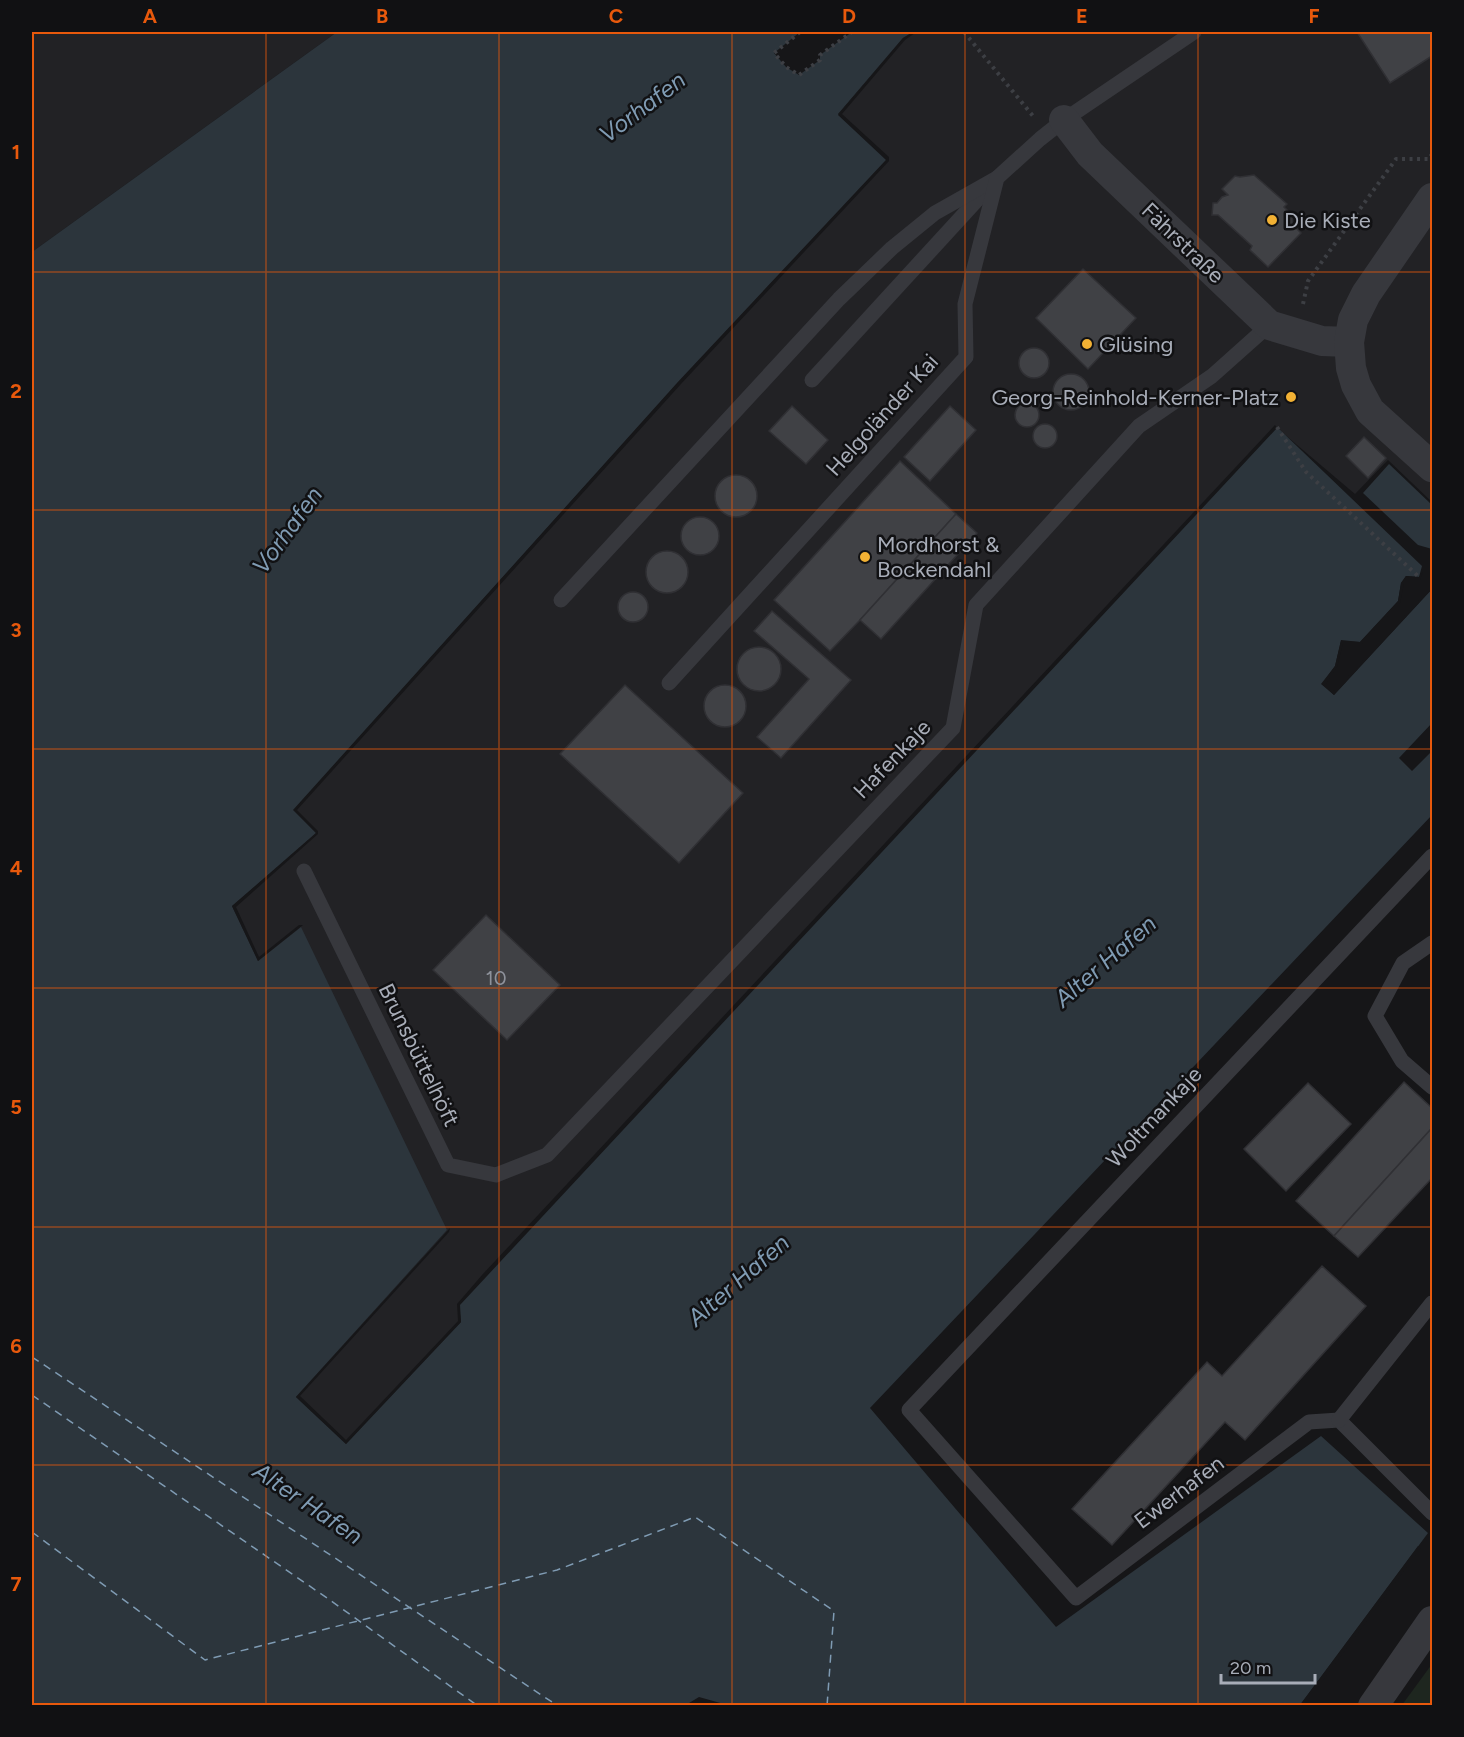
<svg xmlns="http://www.w3.org/2000/svg" width="1464" height="1737" font-family="Figtree,sans-serif">
<style>
.built{fill:#222225}
.green{fill:#1e261f}
.water{fill:#2c353c}
.pier{fill:#161618}
.lines{fill:none;stroke-linecap:round;stroke-linejoin:round}
.ferry{stroke:#7f9bb3;stroke-width:1.5;stroke-dasharray:8 6;stroke-linecap:butt}
.building{fill:#404145;stroke:#303034;stroke-width:1.5}
.path{stroke:#3d3f44;stroke-width:4;stroke-dasharray:3 4.5;stroke-linecap:butt}
.lane{stroke:#37383d;stroke-width:15}
.street{stroke:#37383d;stroke-width:30}
.grid{fill:none;stroke:#e8590c;stroke-width:1.5;stroke-opacity:0.55}
.poi-dot{fill:#f2b134;stroke:#111113;stroke-width:2}
.labels{text-anchor:middle;dominant-baseline:central;stroke-width:5;stroke-linejoin:round;paint-order:stroke}
.number-label{font-size:20px;fill:#8e929b}
.poi-label{font-size:22px;fill:#a8adb8;stroke:#111113;text-anchor:start}
.street-label{font-size:22px;fill:#a8adb8;stroke:#111113}
.water-label{font-size:24px;font-style:italic;fill:#7f9bb3;stroke:#111113}
.neatline{fill:none;stroke:#e8590c;stroke-width:2}
.grid-label{font-size:20px;text-anchor:middle;font-weight:bold;fill:#e8590c}
</style>
<rect width="100%" height="100%" fill="#161618"/>
<g class="built">
<path d="M32,32h305l-305,220z"/>
<path d="M913,32h519v470l-44,-42 -33,34 -78,-66 -816,894 -115,122 -50,-47 151,-167 -189,-269 -26,-55 61,-96 292,-324 253,-371 65,-77z"/>
</g>
<path class="green" d="M1432,1664v41h-30z"/>
<g class="water">
<path d="M337,32h463l-26,21 12,14 13,8 21,-15v-5l32,-23h61l-10,6 -65,76 49,45 -209,223 -384,428 22,23 -84,73 26,55 43,-34 146,303 -151,167 50,47 115,-122 -2,-17 25,-28 793,-850 145,139 -3,11 -13,-1 -5,7 -3,18 -38,41 -19,-1 -6,25 -13,18 12,11 98,-106v134l-33,35 13,13 20,-20v64l-562,593 186,219 265,-191 107,97 -128,172 -569,1 -32,-9 -15,9 -652,-1v-1453z"/>
<path d="M1389,464l43,41v44l-14,-4 -55,-52z"/>
</g>
<g class="pier">
<path d="M913,32h3l-1,1 -10,7 -63,74 47,43v4l-208,223 -384,426 21,21v3l-82,73 23,50 40,-32h4l-45,36 -26,-55 84,-73 -23,-23 385,-428 208,-222 -48,-45 65,-77z"/>
<path d="M1275,425l2,3 -817,877 1,17 -115,122 -50,-47 154,-169 -1,4 -149,164 46,44 112,-119 -1,-17 25,-29z"/>
<path d="M1423,572l-3,8h-12l-4,4 -4,19 -38,41h-19l-6,23 -11,17 8,7 98,-105v3l-98,106 -13,-11 14,-18 6,-26 19,2 38,-41 3,-18 5,-7 13,1z"/>
<path d="M1418,1546l3,2 -117,158 -4,-1z"/>
</g>
<g class="lines">
<g class="ferry">
<path d="M32,1357l526,349"/>
<path d="M32,1395l295,203 151,108"/>
<path d="M32,1532l173,128 352,-90 138,-53 139,94 -7,95"/>
</g>
</g>
<g class="building">
<path d="M1357,32h75v24l-42,27z"/>
<path d="M1254,175l33,29 -3,3 8,8v9l9,9 -33,34 -18,-17 2,-4 -34,-31h-6l1,-12h4l5,-6 6,-2 -6,-6 13,-13 5,1z"/>
<path d="M1083,269l53,49 -48,51 -52,-51z"/>
<circle cx="1034" cy="363" r="15"/>
<circle cx="1071" cy="392" r="18"/>
<circle cx="1027" cy="415" r="12"/>
<path d="M792,406l36,34 -22,24 -37,-33z"/>
<path d="M950,406l26,24 -46,51 -26,-24z"/>
<circle cx="1045" cy="436" r="12"/>
<path d="M1364,437l22,21 -18,20 -22,-22z"/>
<path d="M900,461l56,53 -96,106 -30,31 -56,-51z"/>
<circle cx="736" cy="496" r="21"/>
<path d="M956,514l21,19 -96,106 -21,-19z"/>
<circle cx="700" cy="536" r="19"/>
<circle cx="667" cy="572" r="21"/>
<circle cx="633" cy="607" r="15"/>
<path d="M772,611l79,69 -70,78 -24,-21 52,-58 -55,-48z"/>
<circle cx="759" cy="669" r="22"/>
<circle cx="725" cy="706" r="21"/>
<path d="M625,685l118,108 -64,70 -119,-109z"/>
<path d="M486,915l74,70 -53,55 -74,-70z"/>
<path d="M1404,1082l28,26v20l-98,108 -38,-35z"/>
<path d="M1308,1083l43,41 -65,67 -42,-42z"/>
<path d="M1432,1128v50l-74,79 -24,-21z"/>
<path d="M1322,1266l44,40 -121,134 -20,-18 -113,123 -40,-36 135,-147 15,14z"/>
</g>
<g class="lines">
<g class="path">
<path d="M800,32l-26,21 12,14 13,8 21,-15v-5l32,-23"/>
<path d="M964,32l69,84"/>
<path d="M1303,304l5,-23 88,-122h33l3,-5"/>
<path d="M1277,427l29,45 113,105"/>
<path d="M1285,1706l3,-5"/>
</g>
<g class="lane">
<path d="M812,380l176,-192"/>
<path d="M561,600l278,-301 53,-51 43,-35 62,-35"/>
<path d="M669,683l297,-326 -1,-53 32,-126 43,-39 24,-19 130,-88"/>
<path d="M1432,856l-523,554 167,188 233,-176 30,-2 93,93"/>
<path d="M304,871l144,294 48,10 51,-20 406,-427 23,-123 163,-179 73,-50 57,-51"/>
<path d="M1432,943l-29,20 -28,53 27,45 30,26"/>
<path d="M1339,1420l93,-117"/>
</g>
<g class="street">
<path d="M1064,120l26,34 179,171 53,16 27,1"/>
<path d="M1432,198l-66,96 -13,26 -4,22 2,26 5,17 14,26 62,56"/>
<path d="M1373,1706l59,-85"/>
</g>
</g>
<path class="grid" d="M266,32v1674M499,32v1674M732,32v1674M965,32v1674M1198,32v1674M32,272h1400M32,510h1400M32,749h1400M32,988h1400M32,1227h1400M32,1465h1400"/>
<g class="poi-dot">
<circle cx="1272" cy="220" r="6"/>
<circle cx="1087" cy="344" r="6"/>
<circle cx="1291" cy="397" r="6"/>
<circle cx="865" cy="557" r="6"/>
</g>
<g class="labels">
<g class="number-label">
<text x="496" y="978">10</text>
</g>
<g class="poi-label">
<text x="1284" y="220">Die Kiste</text>
<text x="1099" y="344">Glüsing</text>
<text x="1279" y="397" text-anchor="end">Georg-Reinhold-Kerner-Platz</text>
<text x="877" y="544">Mordhorst &amp;<tspan x="877" dy="25">Bockendahl</tspan></text>
</g>
<g class="street-label">
<text transform="translate(1183 243) rotate(44)">Fährstraße</text>
<text transform="translate(882 415) rotate(-48)">Helgoländer Kai</text>
<text transform="translate(892 759) rotate(-46)">Hafenkaje</text>
<text transform="translate(419 1055) rotate(64)">Brunsbüttelhöft</text>
<text transform="translate(1154 1117) rotate(-47)">Woltmankaje</text>
<text transform="translate(1179 1492) rotate(-37)">Ewerhafen</text>
</g>
<g class="water-label">
<text transform="translate(642 107) rotate(-37)">Vorhafen</text>
<text transform="translate(287 530) rotate(-54)">Vorhafen</text>
<text transform="translate(1105 961) rotate(-41)">Alter Hafen</text>
<text transform="translate(738 1280) rotate(-41)">Alter Hafen</text>
<text transform="translate(308 1503) rotate(34)">Alter Hafen</text>
</g>
</g>
<rect width="1464" height="1737" fill="none" stroke="#111113" stroke-width="66"/>
<path d="M1221 1674v9h94v-9" fill="none" stroke="#a8adb8" stroke-width="3"/>
<text x="1230" y="1674" font-size="18" fill="#a8adb8" stroke="#111113" stroke-width="4.5" paint-order="stroke">20 m</text>
<rect x="33" y="33" width="1398" height="1671" class="neatline"/>
<g class="grid-label">
<text x="150" y="23">A</text>
<text x="382" y="23">B</text>
<text x="616" y="23">C</text>
<text x="849" y="23">D</text>
<text x="1082" y="23">E</text>
<text x="1314" y="23">F</text>
<text x="16" y="159">1</text>
<text x="16" y="398">2</text>
<text x="16" y="637">3</text>
<text x="16" y="875">4</text>
<text x="16" y="1114">5</text>
<text x="16" y="1353">6</text>
<text x="16" y="1591">7</text>
</g>
</svg>
